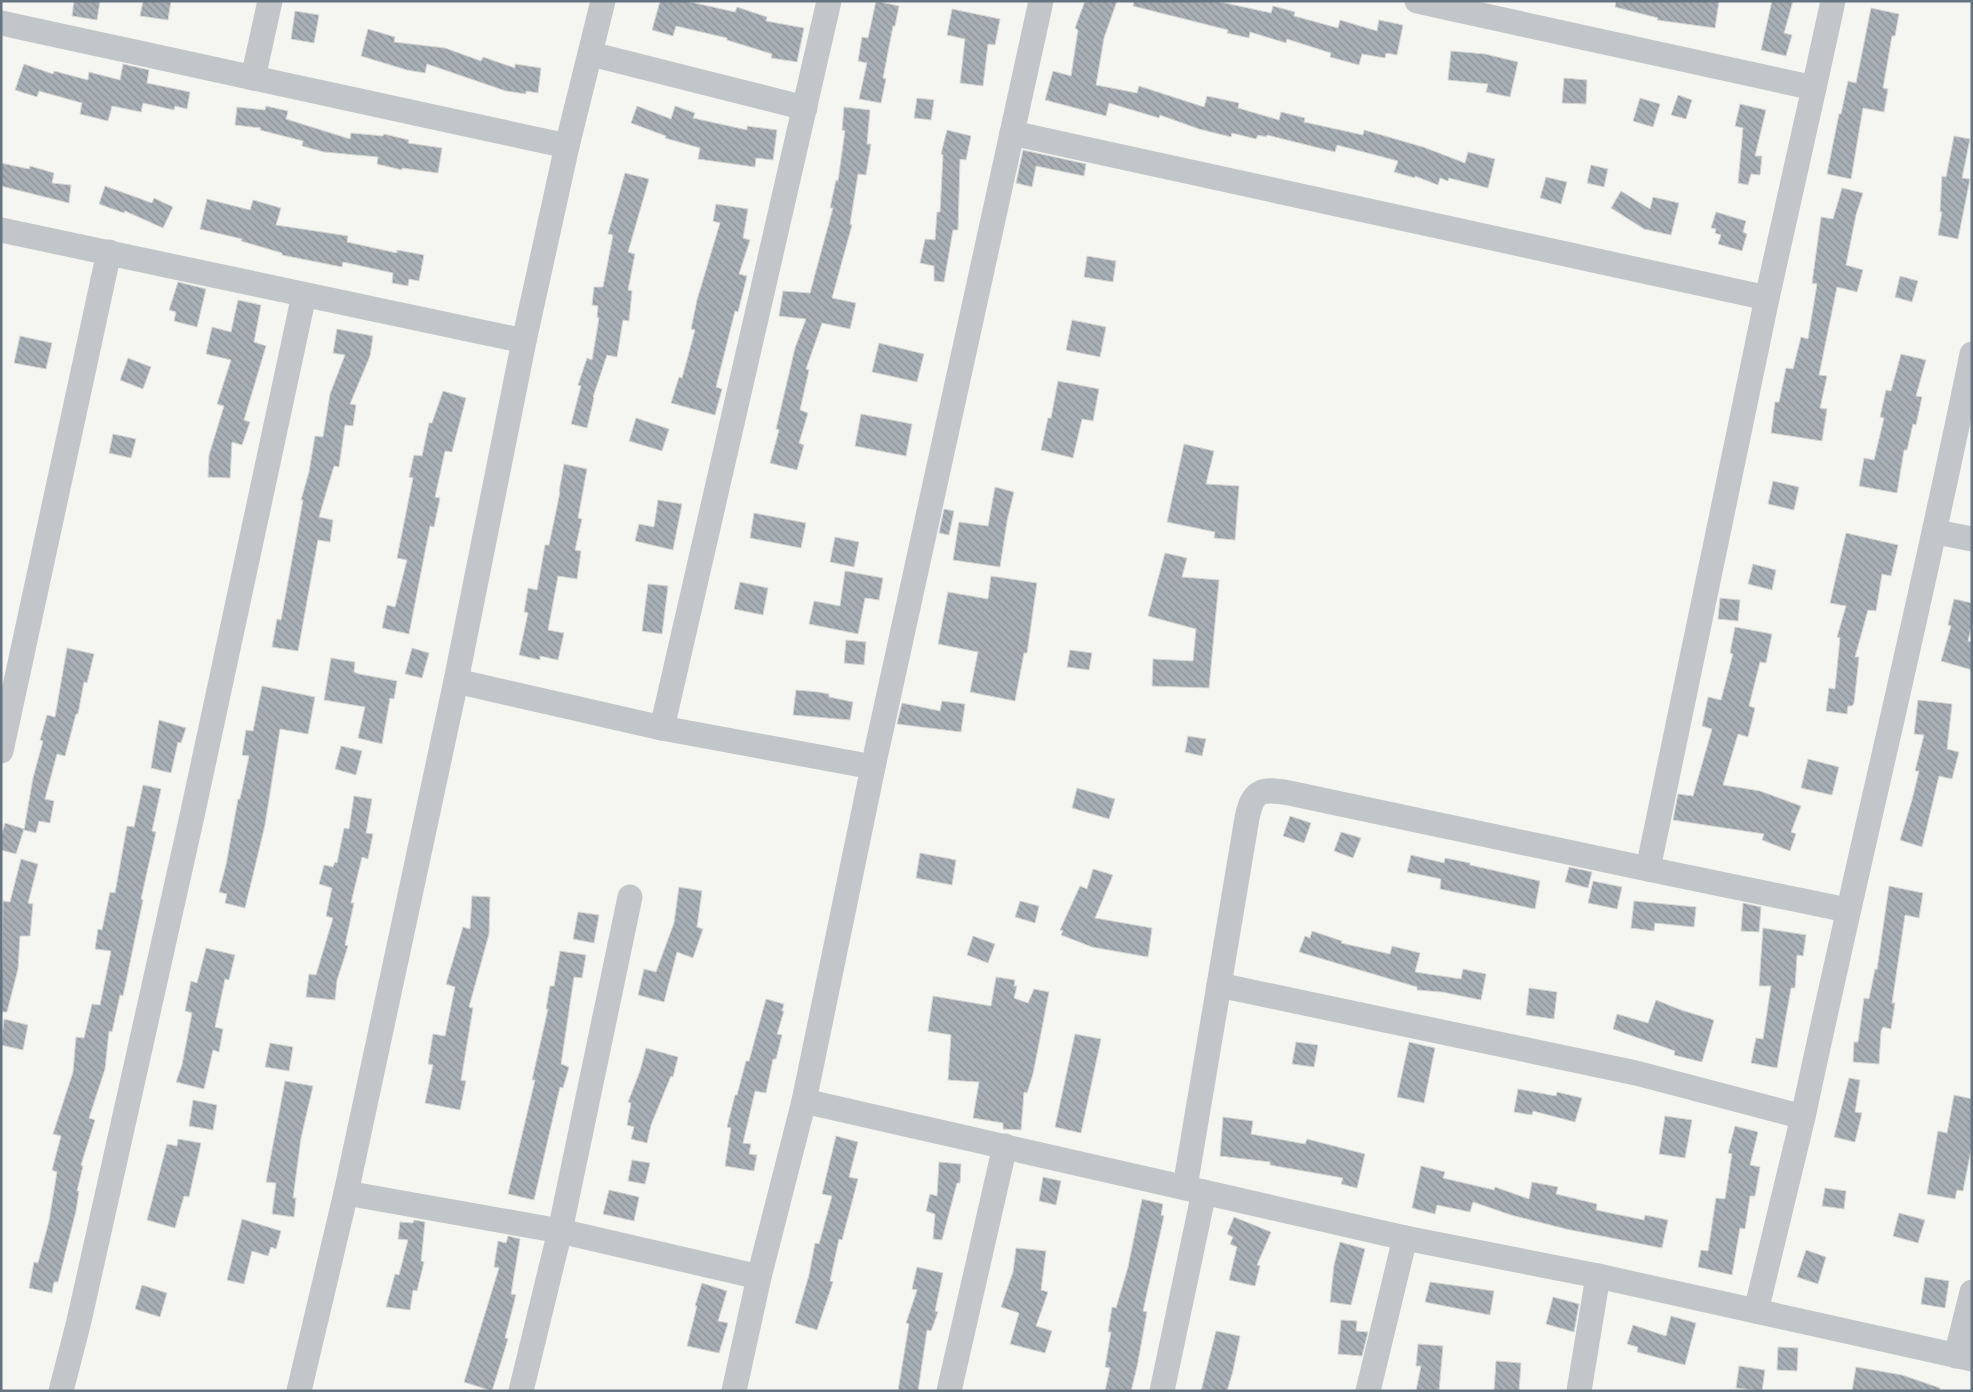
<svg xmlns="http://www.w3.org/2000/svg" width="1973" height="1392" font-family="Manrope,sans-serif">
<style>
.building{fill:url(#building-back-hatch);stroke:#d6d6d4}
.lines{fill:none;stroke-linecap:round;stroke-linejoin:round}
.minor{stroke:#c3c6c9;stroke-width:25}
</style>
<defs>
<pattern id="building-back-hatch" width="6" height="6" patternUnits="userSpaceOnUse" patternTransform="scale(1.25)"><rect width="6" height="6" fill="#a9b0b5"/><path d="M-1 5l2 2M0 0l6 6M5-1l2 2" fill="none" stroke="#8d9499"/></pattern>
</defs>
<rect width="100%" height="100%" fill="#f5f5f1"/>
<g class="building">
<path d="M74,1h26l-3,19 -25,-4z"/>
<path d="M143,1h28l-3,19 -28,-4z"/>
<path d="M660,1h26l49,11 2,-5 30,10 -1,4 38,7 -7,34 -26,-4 1,-4 -45,-14v-2l-51,-12 -3,10 -21,-6z"/>
<path d="M876,1l23,5 -4,20h-2l-10,52 3,1 -5,24 -22,-4 8,-36 -9,-2 4,-24 6,1z"/>
<path d="M1085,1h32l-13,37 -8,47 41,8 2,-7 65,21 3,-11 32,7 -1,5 41,12 2,-8 24,6 -1,4 59,13 1,-5 59,17 42,16 3,-11 27,7 -7,29 -39,-10 -1,3 -8,-3 -2,7 -23,-9v2l-21,-6 4,-11 -61,-16 -2,7 -68,-17 -1,2 -8,-2 -2,4 -24,-6 -1,4 -32,-8 -39,-14 -1,3 -50,-15 -3,13 -61,-16 8,-29 18,5 7,-46 -3,-2z"/>
<path d="M1134,1h82l55,12 2,-7 22,6 -1,4 44,12 2,-8 37,11 2,-11 24,5 -6,30 -11,-2 -1,5 -23,-4 -3,11 -29,-8 1,-4 -44,-14 -1,4 -36,-11 -1,6 -22,-5 1,-3 -95,-24z"/>
<path d="M1616,1h103l-4,27 -58,-8 1,-2 -43,-11z"/>
<path d="M1772,1h21l-9,32 8,2 -6,21 -25,-6z"/>
<path d="M1871,8l28,6 -4,22h-3l-9,52 5,1 -4,23 -21,-4 -12,71 -24,-5 12,-60h2l7,-33 8,2z"/>
<path d="M952,9l48,10 -5,26 -7,-1 -5,42 -23,-3 5,-44 -18,-4z"/>
<path d="M295,11l24,4 -5,28 -23,-4z"/>
<path d="M368,29l27,8 -1,5 51,6 36,13 2,-4 32,11v-4l26,4 -3,25 -12,-2v3l-20,-3 -79,-27 -2,9 -18,-3 -46,-14z"/>
<path d="M1451,51l34,3 33,8 -8,35 -24,-5 2,-8 -40,-4z"/>
<path d="M24,64l29,10 1,-3 34,9 1,-8 31,8 3,-16 26,6 -2,13 43,9 -3,17 -12,-3 -1,4 -31,-7 -2,9 -29,-6 -4,15 -28,-7 2,-11 -43,-12 -2,6 -22,-7z"/>
<path d="M1564,78l23,2 -1,24 -24,-1z"/>
<path d="M1678,95l14,5 -6,19 -15,-4z"/>
<path d="M917,98l17,2 -3,20 -17,-2z"/>
<path d="M1640,98l20,6 -7,23 -20,-6z"/>
<path d="M1740,104l26,6 -11,46h7l-2,19 -9,-1 -3,11 -10,-2 5,-55 -8,-2z"/>
<path d="M266,106l22,5 -2,8 64,20 1,-6 32,3 1,-2 25,6 -1,3 34,5 -4,25 -36,-5v2l-25,-6 1,-7 -54,-5 -22,-6 1,-5 -43,-11 1,-2 -26,-3 2,-18 28,3z"/>
<path d="M637,106l34,13 4,-13 20,7 -2,5 54,12v-4l30,4 -4,30 -17,-2 -1,9 -57,-8 2,-11 -35,-10 1,-2 -35,-13z"/>
<path d="M844,107l26,3 -3,34h4l-5,31 -8,-1 -8,50 2,1 -20,73 24,5 -6,26 -28,-6 -16,46 3,1 -9,40 8,3 -9,30 5,2 -7,25 -27,-7 9,-33 -3,-1 19,-81 11,-29 -27,-3 4,-25 27,2 23,-85h-3l6,-28 2,1 7,-50 -3,-1z"/>
<path d="M947,130l24,6 -5,24 -6,-1 -2,71h-5l-9,52 -10,-1v-15l-14,-3 5,-24 10,1 2,-28h3l3,-57 -2,-1z"/>
<path d="M1954,136l16,3 -8,39 8,1 -12,60 -20,-4 4,-23h-2l2,-36 4,1z"/>
<path d="M1023,150l63,14 -2,12 -48,-10 -4,21 -16,-4z"/>
<path d="M1,163l28,6 1,-3 24,7 -2,10 19,2 -2,18 -68,-17z"/>
<path d="M1591,165l17,4 -4,18 -17,-4z"/>
<path d="M625,173l24,6 -21,73 7,2 -7,36 4,1 -3,30 -6,-1 -6,37 -10,-2 -14,42 1,1 -7,30 -16,-4 10,-38 -3,-1 9,-27 5,2 7,-42 -2,-1 1,-11 -6,-1 2,-18h9l10,-52 -5,-1z"/>
<path d="M1546,177l21,5 -6,22 -21,-6z"/>
<path d="M105,186l47,17 2,-5 19,9 -10,21 -38,-17 -1,2 -25,-9z"/>
<path d="M1842,188l21,5 -7,22 -10,50 17,5 -6,22 -20,-5 -18,88 8,1 -7,32 7,1 -5,32 -51,-8 4,-31h4l7,-34 7,1 8,-32 7,2 9,-55 -5,-1 9,-66 12,2z"/>
<path d="M1621,191l29,18 3,-12 26,6 -8,32 -27,-6 -33,-21z"/>
<path d="M207,199l43,11 3,-10 28,8 -5,17 72,11 -1,6 50,11v-3l27,5 -5,26 -10,-2 -1,7 -16,-3 1,-10 -50,-11 -1,5 -60,-12v-2l-41,-12 1,-2 -42,-10z"/>
<path d="M716,204l32,5 -5,29 7,2 -11,34 8,2 -9,36 -3,-1 -19,76 6,2 -7,26 -44,-12 8,-26 3,1 13,-48 -4,-1 6,-29 23,-77 -7,-2z"/>
<path d="M1716,212l30,9 -3,11 4,2 -5,17 -24,-7 3,-9 -6,-2 1,-4 -5,-1z"/>
<path d="M1087,256l29,5 -3,21 -29,-5z"/>
<path d="M1900,276l18,5 -6,21 -17,-5z"/>
<path d="M178,282l28,7 -9,38 -23,-6 2,-9 -7,-2z"/>
<path d="M238,300l23,5 -7,37 12,4 -22,74 6,2 -8,23 -10,-3 -2,36 -22,-1 1,-22 15,-49 -7,-2 14,-44 -25,-6 6,-27 19,5z"/>
<path d="M1072,320l34,7 -6,30 -34,-7z"/>
<path d="M337,329l36,7 -3,20 -20,48 6,1 -3,21 -8,-1 -6,42 -5,-1 -15,51 14,3 -3,22 -12,-2 -20,111 -26,-4 5,-28 4,1 22,-120h-2l8,-28 6,-36 8,1 7,-43 15,-39 -12,-2z"/>
<path d="M20,336l32,7 -6,26 -32,-6z"/>
<path d="M879,343l45,11 -7,28 -45,-10z"/>
<path d="M1901,354l25,6 -10,36 6,1 -6,28 -3,-1 -6,26h-3l-7,43 -38,-7 5,-28 10,2 10,-42 -4,-1 6,-27 5,1z"/>
<path d="M128,358l23,9 -8,22 -23,-9z"/>
<path d="M1058,381l41,8 -6,32 -11,-2 -9,39 -32,-8 7,-32h3z"/>
<path d="M443,391l23,7 -14,54 -7,-1 -10,46 5,1 -6,29 -4,-1 -21,108 -27,-6 5,-23 8,2 12,-47 -10,-2 16,-80 -4,-1 5,-22 8,1 7,-33h3z"/>
<path d="M861,414l51,10 -6,32 -51,-10z"/>
<path d="M636,418l33,11 -7,22 -33,-10z"/>
<path d="M113,434l23,5 -5,19 -22,-5z"/>
<path d="M1184,444l30,7 -8,33 33,2 -4,54 -21,-2 1,-6 -48,-10z"/>
<path d="M564,464l23,5 -9,49 4,1 -7,31 6,1 -4,28 -19,-3 -10,54 16,3 -6,27 -18,-4v4l-21,-5 9,-42 -4,-1 4,-24 9,2 8,-45h4l11,-53h-1z"/>
<path d="M1773,481l26,6 -5,23 -26,-6z"/>
<path d="M995,487l19,5 -7,29 -7,46 -47,-7 6,-38 29,4z"/>
<path d="M658,500l24,4 -9,46 -38,-9 4,-17 15,3z"/>
<path d="M944,509l10,2 -5,24 -10,-2z"/>
<path d="M754,513l52,10 -5,25 -51,-10z"/>
<path d="M1846,533l52,12 -7,31 -9,-2 -6,37 -8,-1 -13,47h4l-5,46 -2,3h-4l-1,8 -21,-3 3,-23 6,1 5,-51 -3,-1 9,-31 -16,-3z"/>
<path d="M835,537l24,5 -5,25 -24,-5z"/>
<path d="M1165,553l22,5 -5,19 37,3 -10,108 -57,-2 1,-27 40,2 3,-32 -48,-13z"/>
<path d="M1753,564l23,6 -4,20 -24,-6z"/>
<path d="M845,571l38,7 -4,22 -14,-2 -7,36 -49,-10 5,-23 26,5z"/>
<path d="M991,576l46,7 -10,70h-3l-9,48 -45,-9 8,-40 -40,-8 10,-52 40,7z"/>
<path d="M740,582l28,6 -5,27 -29,-6z"/>
<path d="M648,584l20,2 -6,48 -20,-3z"/>
<path d="M1720,598l20,2 -2,21 -20,-2z"/>
<path d="M1954,599l18,4v22l-4,16 4,1v28l-31,-9 10,-35 -3,-1z"/>
<path d="M1735,627l37,7 -6,29 -6,-1 -11,44 6,2 -7,29 -10,-3 -15,51 37,6 41,15 -10,26 5,2 -6,17 -28,-11 2,-6 -91,-14 5,-26 15,2 19,-67 -10,-3 6,-29 13,3 12,-46 -3,-1z"/>
<path d="M846,640l20,2 -2,23 -20,-2z"/>
<path d="M67,648l27,6 -7,29 -3,-1 -6,32h-2l-11,42 -8,-2 -12,45 9,2 -4,22 -11,-2 -3,12 -12,-3 9,-52 10,-37 -3,-1 7,-25 8,2z"/>
<path d="M412,648l17,5 -7,25 -17,-4z"/>
<path d="M1070,650l22,3 -3,17 -22,-3z"/>
<path d="M331,658l24,4 -1,10 5,2 38,7 -3,18 -4,-1 -8,46 -24,-6 7,-31 -41,-7z"/>
<path d="M262,686l53,11 -7,37 -28,-5 -15,96 -20,83 -20,-5 2,-9 -8,-2 7,-27 12,-66h2l9,-43 -7,-1 4,-25 7,1z"/>
<path d="M796,690l22,2 11,2v3l24,5 -3,18 -57,-5z"/>
<path d="M1918,700l34,4 -5,45 12,3 -7,27 -13,-3 -17,71 -22,-7 12,-40 7,-29h-4l9,-36 -10,-1z"/>
<path d="M942,701l23,3 -4,28 -64,-8 5,-21 38,8z"/>
<path d="M159,720l27,8 -5,15 -3,-1 -7,31 -20,-5z"/>
<path d="M1188,736l18,3 -4,17 -17,-4z"/>
<path d="M341,746l21,5 -6,24 -21,-6z"/>
<path d="M1808,759l31,8 -7,28 -31,-7z"/>
<path d="M143,785l18,4 -9,42 4,1 -15,67 2,1 -20,96 -3,-1 -8,37 -3,-1 -4,38 -16,49 6,2 -14,45 2,1 -6,25h2l-3,20 -18,71h-4l-2,11 -23,-5 5,-26 4,1 11,-42 8,-49 -5,-2 9,-34 -8,-2 20,-62 3,-35 8,1 8,-34 8,1 11,-54 -16,-2 3,-20 4,1 8,-38 5,1 12,-67 7,1z"/>
<path d="M1077,788l38,11 -6,20 -37,-11z"/>
<path d="M354,796l18,3 -6,34 7,1 -5,25 -6,-2 -11,46h3l-9,42 3,1 -11,34 -2,20 -29,-3 3,-23 7,1 17,-57 -7,-2 6,-28 -13,-4 5,-19 9,2 2,-5 2,1 7,-35 5,1z"/>
<path d="M1290,816l21,7 -7,20 -21,-7z"/>
<path d="M5,823l19,6 -8,25 -15,-4v-13z"/>
<path d="M1341,832l20,6 -8,20 -19,-7z"/>
<path d="M920,853l36,7 -4,25 -36,-7z"/>
<path d="M1411,855l33,8 1,-5 25,5v2l70,16 -5,28 -95,-20 1,-10 -34,-7z"/>
<path d="M21,859l17,5 -10,39 5,1 -3,32h-10l-2,33 -11,43h-6l2,-111 7,1z"/>
<path d="M1569,867l23,5 -4,16 -23,-6z"/>
<path d="M1093,869l20,6 -18,43 57,10 -4,29 -56,-10 -31,-12 2,-4 -3,-1 20,-44 7,3z"/>
<path d="M1593,881l29,6 -5,22 -29,-6z"/>
<path d="M1889,886l34,7 -4,25 -14,-3 -13,88h3l-4,26 -8,-2 -2,4 -2,33 -26,-2 1,-20h4l6,-44 5,1 6,-30 2,1z"/>
<path d="M679,887l23,4 -5,36 6,2 -10,29 -16,-6 -13,50 -26,-7 6,-26 12,3 18,-49z"/>
<path d="M472,896l18,1 -1,37 -20,73 4,1 -12,72 5,1 -6,29 -35,-7 8,-38 -5,-1 5,-30 12,2 10,-49 -9,-3 17,-57 7,2z"/>
<path d="M1020,901l19,5 -4,17 -20,-6z"/>
<path d="M1634,901l62,6 -2,20 -39,-4 -1,8 -23,-3z"/>
<path d="M1743,903l18,4 -2,25 -18,-1z"/>
<path d="M578,912l21,3 -5,28 -21,-4z"/>
<path d="M1763,928l43,7 -3,21 -6,-1 -2,33h-4l-14,80 -26,-5 5,-25 7,1 8,-53h-12z"/>
<path d="M1312,931l30,10 -1,2 49,11 2,-8 28,7 -5,19 46,7 2,-10 23,5 -5,26 -39,-8 -25,-2v-3l-118,-35 6,-16 5,2z"/>
<path d="M973,936l22,8 -7,19 -21,-8z"/>
<path d="M206,948l29,7 -6,25 -4,-1 -10,48 8,2 -4,23 -6,-2 -9,39 -28,-7 6,-17 10,-52 -7,-2 6,-30 6,2z"/>
<path d="M560,951l26,4 -4,23 -8,-1 -13,87 8,3 -6,21 -3,-1 -26,113 -26,-6 27,-114h-3l16,-71h-2l4,-23h4z"/>
<path d="M996,977l19,3 -1,6h3l-3,12 14,5 6,-14 15,3 -16,82 -6,19 -3,-1 -3,38 -18,-1v-6l-30,-5 6,-36 -31,-2 3,-45 -23,-4 5,-35 58,10z"/>
<path d="M1529,988l28,4 -3,27 -28,-4z"/>
<path d="M766,999l18,5 -2,7h2l-7,23 5,1 -6,24h-3l-7,34 -11,-2 -12,52 8,1 -2,10 8,1 -3,16 -29,-5 6,-38 -4,-1 8,-32h2l9,-34h3z"/>
<path d="M1656,1000l25,10 33,10 -12,42 -28,-7 1,-4 -62,-22 4,-15 31,9z"/>
<path d="M4,1019l24,6 -5,25 -22,-5z"/>
<path d="M1075,1034l26,5 -20,94 -26,-6z"/>
<path d="M1296,1042l22,3 -4,22 -22,-3z"/>
<path d="M1409,1042l26,6 -11,55 -27,-6z"/>
<path d="M270,1043l23,4 -4,24 -24,-4z"/>
<path d="M646,1048l32,9 -5,20 -2,-1 -20,49 -4,18 -16,-4 3,-12 -7,-2 4,-22 -3,-1 12,-31z"/>
<path d="M1849,1078l11,2 -5,32 7,1 -7,29 -21,-5z"/>
<path d="M285,1081l28,5 -12,52 -8,60h3l-2,19 -22,-3 4,-31 -10,-1z"/>
<path d="M1518,1089l38,7 1,-4 25,6 -7,24 -42,-11 -1,4 -18,-3z"/>
<path d="M1954,1095l18,4v46l-9,46 -6,-1 -2,9 -28,-5 11,-63 9,2z"/>
<path d="M193,1100l24,5 -4,25 -24,-4z"/>
<path d="M1665,1116l27,4 -7,38 -26,-4z"/>
<path d="M1223,1117l30,4 -2,13 54,10 2,-5 58,15 -8,34 -16,-4 2,-6 -73,-13v-3l-50,-6z"/>
<path d="M1735,1126l23,6 -8,33 10,2 -5,29h-5l-5,33 -5,-1 -8,47 -34,-8 3,-17 7,1 8,-53 9,1 7,-45 -4,-1z"/>
<path d="M836,1136l22,6 -9,35 9,2 -16,61 -3,-1 -9,42 3,1 -16,48 -22,-7 14,-48 6,-32 4,1 13,-48 -10,-2z"/>
<path d="M178,1139l23,4 -12,54 -5,-1 -9,32 -28,-8 20,-76 10,2z"/>
<path d="M632,1160l18,3 -5,21 -17,-3z"/>
<path d="M939,1162l22,2 -1,19h-3l-15,57 -9,-1 2,-25 -9,-3 4,-17 7,2z"/>
<path d="M1421,1166l24,6 -2,6 51,12 1,-3 34,12 3,-17 26,5 -2,7 41,10 -1,6 48,10 1,-5 23,5 -6,28 -96,-19 -55,-14 -38,-13 -3,10 -33,-7 -2,9 -23,-6z"/>
<path d="M1043,1177l18,4 -5,24 -17,-4z"/>
<path d="M1825,1188l21,3 -2,18 -22,-3z"/>
<path d="M609,1190l30,7 -5,24 -31,-7z"/>
<path d="M1142,1199l21,5 -2,11 3,1 -21,95 4,1 -10,55 -6,24h-26l5,-23 -5,-1 6,-35h-3l4,-25 4,1 12,-41z"/>
<path d="M1899,1213l26,7 -7,23 -25,-7z"/>
<path d="M1234,1217l37,15 -14,33 3,1 -5,20 -26,-6 8,-33 -7,-3 3,-7 -6,-3z"/>
<path d="M242,1219l39,12 -5,18 -5,-2 -3,9 -16,-5 -8,33 -17,-4z"/>
<path d="M414,1220l11,2 -4,39 3,1 -7,29 -4,-1 -3,20 -24,-3 9,-33 4,1 9,-35 -10,-1 2,-17 13,1z"/>
<path d="M508,1236l12,3 -9,55 5,1 -11,43 3,1 -16,52 -28,-9 35,-114 -5,-1 4,-26 8,2z"/>
<path d="M1340,1242l25,7 -14,56 -21,-3 4,-37z"/>
<path d="M1016,1248l30,3 -5,39 7,2 -12,34 16,5 -7,22 -35,-9 9,-31 -18,-6 12,-35z"/>
<path d="M1806,1250l20,7 -8,27 -21,-7z"/>
<path d="M917,1267l26,6 -8,38 3,1 -7,19 -4,-1 -9,61h-20l11,-67 -3,-1 11,-33 -5,-1z"/>
<path d="M1925,1277l24,4 -4,27 -24,-4z"/>
<path d="M1430,1282l64,9 -4,24 -65,-13z"/>
<path d="M702,1283l25,8 -9,30 10,2 -9,30 -32,-7 10,-40h-2z"/>
<path d="M142,1285l25,8 -7,24 -25,-8z"/>
<path d="M1553,1297l26,7 -5,28 -28,-8z"/>
<path d="M1671,1316l25,7 -11,42 -48,-13 1,-5 -11,-3 6,-19 33,11z"/>
<path d="M1341,1320l16,1 -1,10 12,1 -6,24 -24,-2z"/>
<path d="M1216,1331l24,5 -7,35 -6,20h-26z"/>
<path d="M1418,1344l25,2 -4,45h-23l5,-25h-5z"/>
<path d="M1778,1347l20,1 -1,23 -20,-1z"/>
<path d="M1496,1361l25,2 -2,28h-25z"/>
<path d="M1739,1366l26,4 -3,21 -26,-3z"/>
<path d="M1856,1367l46,8 38,13v3h-88z"/>
</g>
<g class="lines">
<g class="minor">
<path d="M1417,1l397,87 19,-87"/>
<path d="M1,23l566,123"/>
<path d="M591,54l214,54"/>
<path d="M253,78l17,-77"/>
<path d="M1814,88l-47,210 -119,571 199,41"/>
<path d="M1012,133l755,165"/>
<path d="M1,230l523,111"/>
<path d="M1936,532l36,7"/>
<path d="M456,681l206,47 167,-727"/>
<path d="M662,728l211,39"/>
<path d="M1,751l108,-499"/>
<path d="M1219,985l28,-167c6,-28 14,-30 42,-25l359,76"/>
<path d="M804,1101l601,137 193,38 374,83"/>
<path d="M1803,1117c54,-254 117,-507 169,-763"/>
<path d="M1185,1187l34,-202 417,88 167,44 -47,194"/>
<path d="M346,1193l214,38 199,46"/>
<path d="M1956,1356l16,-64"/>
<path d="M61,1391l18,-70 113,-505 112,-521"/>
<path d="M299,1391l47,-198 110,-512 68,-340 43,-195 36,-145"/>
<path d="M521,1391l39,-160 70,-334"/>
<path d="M734,1391l25,-114 45,-176 69,-334 168,-766"/>
<path d="M949,1391l56,-245"/>
<path d="M1162,1391l42,-199"/>
<path d="M1368,1391l37,-153"/>
<path d="M1579,1391l19,-115"/>
</g>
</g>
<rect width="1973" height="1392" fill="none" stroke="#657481" stroke-width="5"/>
</svg>
